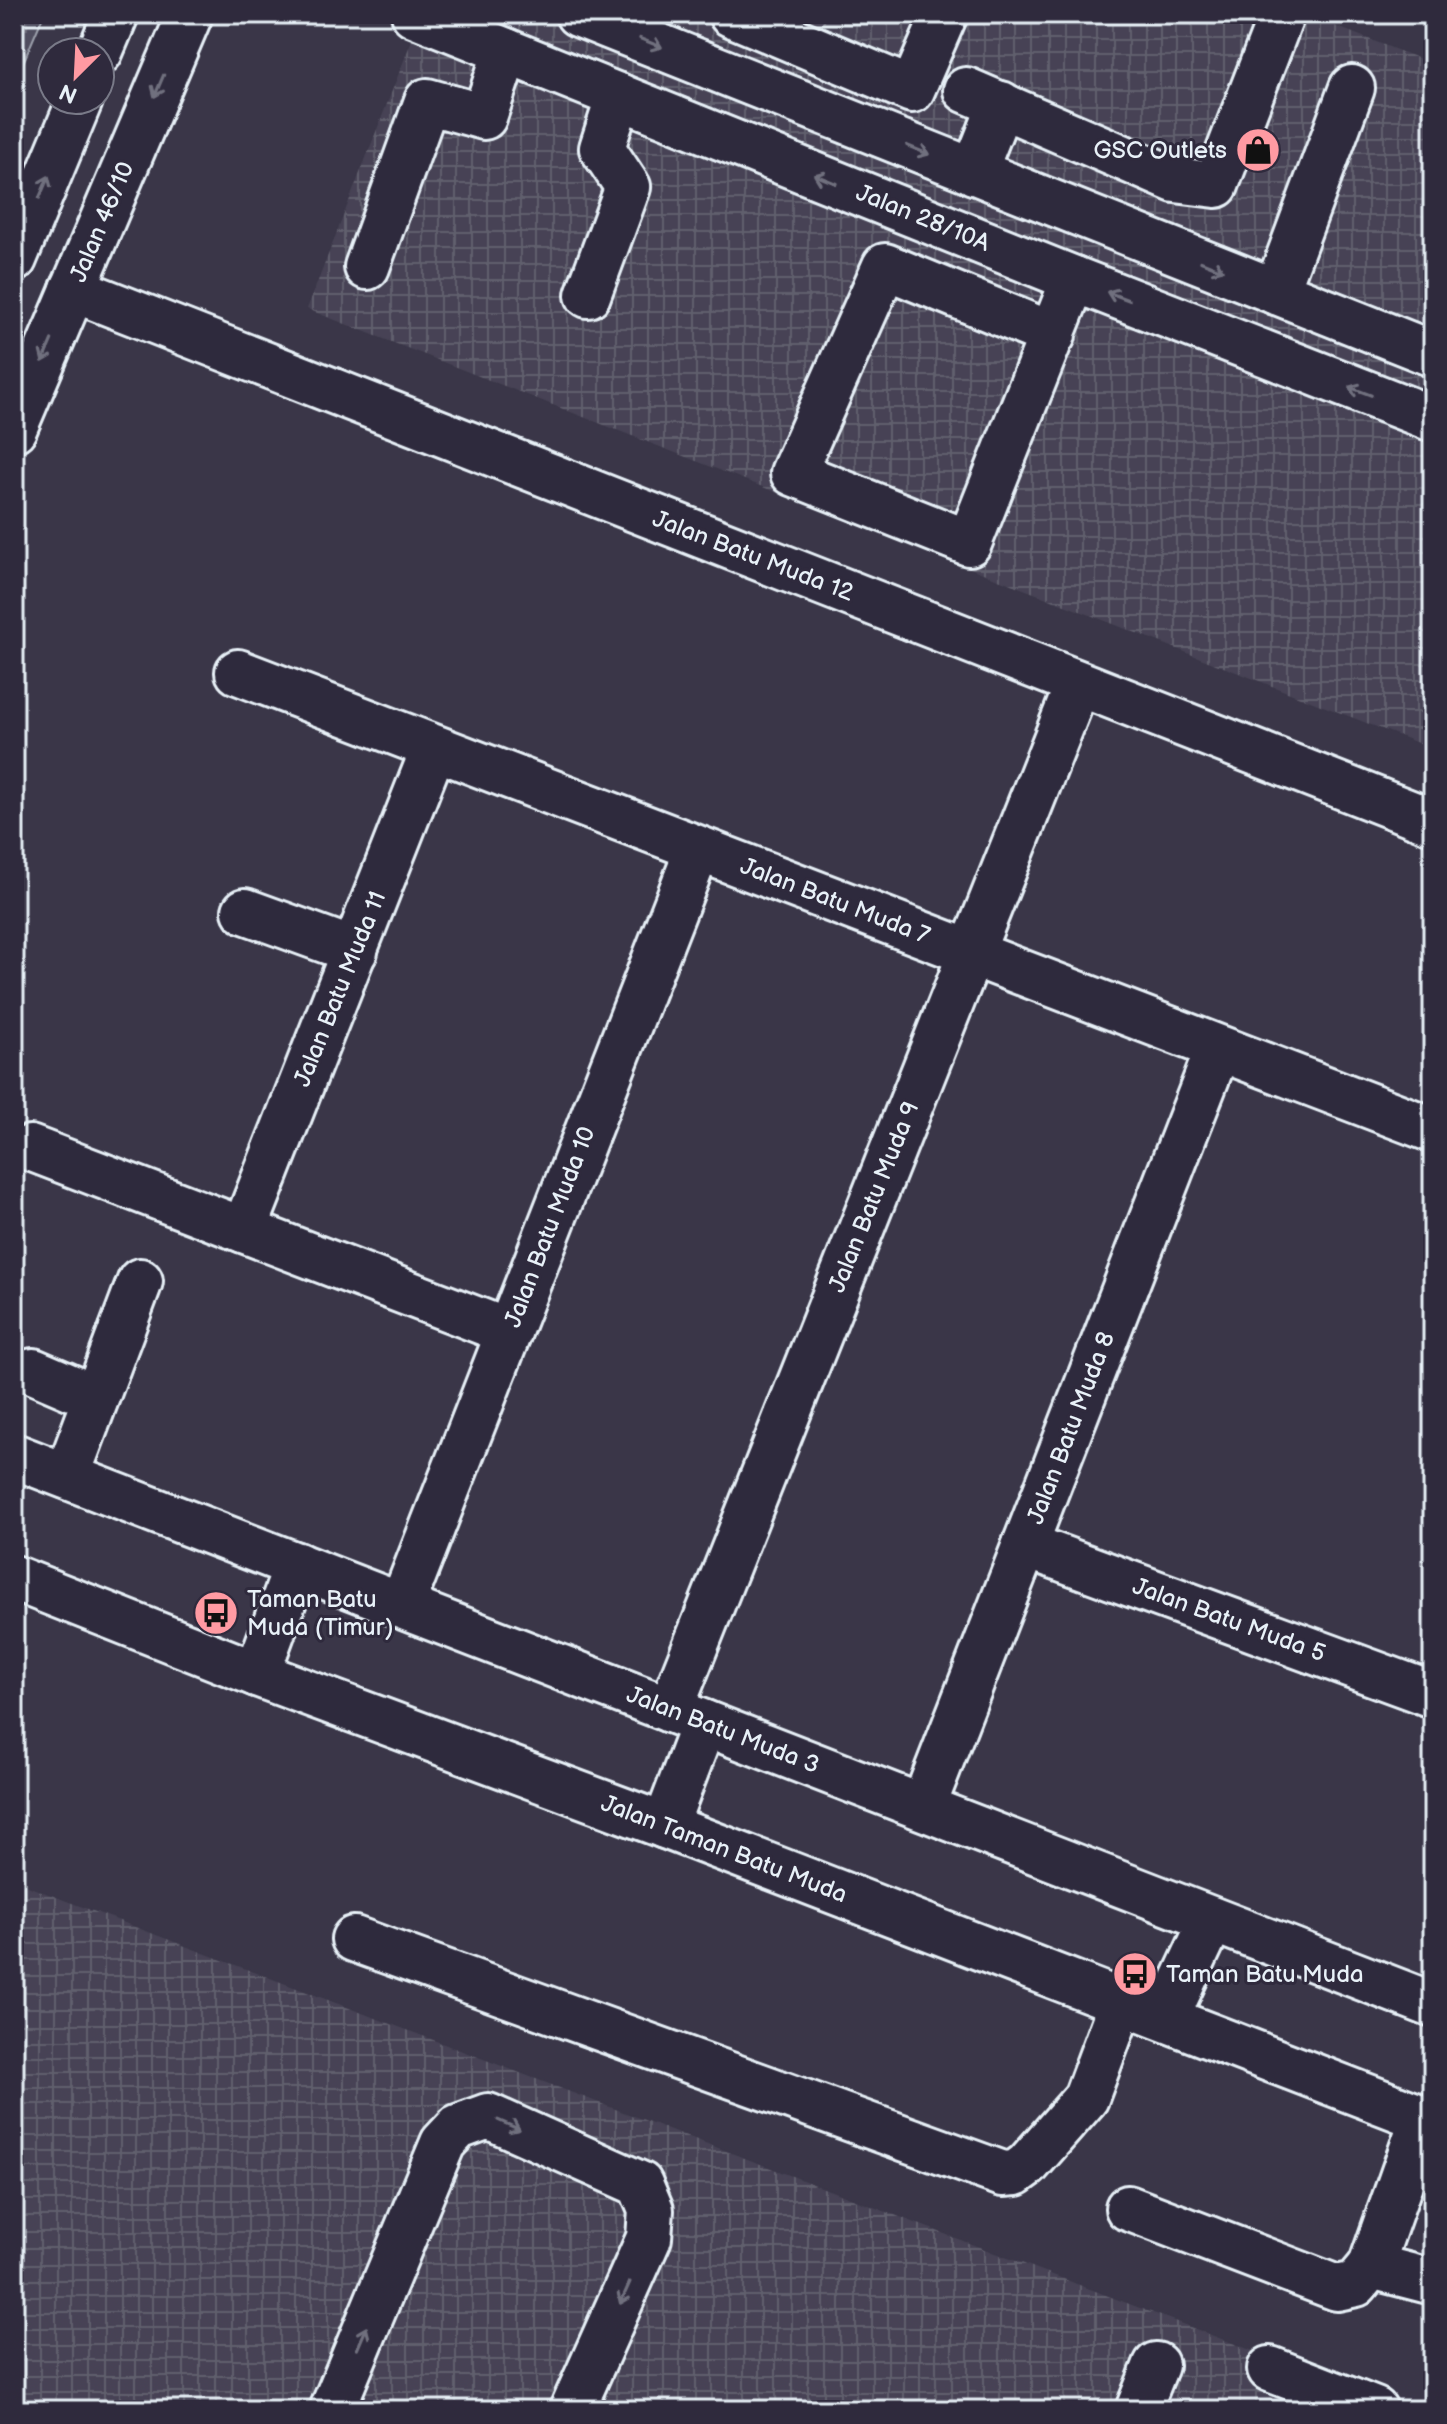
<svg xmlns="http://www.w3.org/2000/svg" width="1447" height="2424" font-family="'Balsamiq Sans',sans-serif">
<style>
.industrial{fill:url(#industrial-grid)}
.cemetery{fill:url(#cemetery-stones);stroke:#9ca0ac;stroke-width:2}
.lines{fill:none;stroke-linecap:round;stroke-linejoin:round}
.minor-casing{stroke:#e8f1f8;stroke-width:50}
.major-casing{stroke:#e8f1f8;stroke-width:50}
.minor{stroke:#2f2a3d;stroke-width:44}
.major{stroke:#2f2a3d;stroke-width:44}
.oneway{stroke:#70707e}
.labels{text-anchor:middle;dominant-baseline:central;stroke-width:6;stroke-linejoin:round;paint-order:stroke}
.poi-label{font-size:24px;fill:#e8f1f8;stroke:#2f2a3d;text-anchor:start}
.street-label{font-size:24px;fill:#e8f1f8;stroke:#2f2a3d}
</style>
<defs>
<pattern id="industrial-grid" width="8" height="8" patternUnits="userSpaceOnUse" patternTransform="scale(2)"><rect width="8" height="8" fill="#464354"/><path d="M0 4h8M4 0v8" fill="none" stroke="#615f6d"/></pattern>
<pattern id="cemetery-stones" width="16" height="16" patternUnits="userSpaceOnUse" patternTransform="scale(2)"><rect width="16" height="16" fill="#504e5f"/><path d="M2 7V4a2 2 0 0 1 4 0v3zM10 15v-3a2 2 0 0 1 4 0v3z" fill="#696877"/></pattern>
</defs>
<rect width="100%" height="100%" fill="#3a3648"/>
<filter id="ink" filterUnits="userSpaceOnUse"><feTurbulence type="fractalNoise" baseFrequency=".0125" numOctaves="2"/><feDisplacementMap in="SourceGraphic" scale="16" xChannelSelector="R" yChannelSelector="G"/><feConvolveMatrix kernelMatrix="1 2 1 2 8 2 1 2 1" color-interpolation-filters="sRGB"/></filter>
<g filter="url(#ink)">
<g class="industrial">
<path d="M422,14h882l129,50v685l-1126,-440z"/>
<path d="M14,1881l1395,529h-1395z"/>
</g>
<path class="cemetery" d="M14,14h30l-30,70z"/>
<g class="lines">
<g class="minor-casing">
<g id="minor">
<path d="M414,14l660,265 359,140"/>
<path d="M578,14l855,340"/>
<path d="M731,14l181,76 33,-76"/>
<path d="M966,90l209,90 41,5 64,-166"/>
<path d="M974,172l27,-68"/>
<path d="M367,267l60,-166 57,16 22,-66"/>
<path d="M73,289l1360,533"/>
<path d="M1276,292l76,-204"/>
<path d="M588,295l40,-108 -26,-39 17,-52"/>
<path d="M1053,335l-168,-69 -92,207 176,70 105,-264"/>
<path d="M238,672l1195,458"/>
<path d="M245,911l110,40"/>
<path d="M30,1148l479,184"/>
<path d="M244,1230l190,-482"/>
<path d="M33,1371l63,27"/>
<path d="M14,1456l1419,549"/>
<path d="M67,1476l73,-195"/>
<path d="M1025,1545l408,150"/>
<path d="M14,1578l243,96 408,152 768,296"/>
<path d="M402,1605l296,-756"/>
<path d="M257,1674l40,-109"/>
<path d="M670,1710l408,-1026"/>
<path d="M923,1807l295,-758"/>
<path d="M665,1826l39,-103"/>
<path d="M354,1939l649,235 13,-1 11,-8 59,-67 36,-97"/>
<path d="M1166,2018l46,-98"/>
<path d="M1128,2208l209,80 19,-4 15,-18 62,16"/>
<path d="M1371,2266l52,-148"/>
<path d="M1270,2369l105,41"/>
<path d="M332,2410l111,-267 15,-16 30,-11 152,68 11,26 -2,28 -77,172"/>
<path d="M1138,2410l18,-45"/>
</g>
</g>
<g class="major-casing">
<g id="major">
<path d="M100,52l16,-38"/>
<path d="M14,259l66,-159"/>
<path d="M14,429l176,-415"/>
</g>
</g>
<use href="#minor" class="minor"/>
<use href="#major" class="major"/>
</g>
<defs><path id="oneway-shaft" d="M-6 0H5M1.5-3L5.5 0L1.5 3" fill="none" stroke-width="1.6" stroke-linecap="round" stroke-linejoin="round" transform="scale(2)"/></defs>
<g class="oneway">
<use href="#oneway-shaft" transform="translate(651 43) rotate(22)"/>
<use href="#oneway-shaft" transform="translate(159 86) rotate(113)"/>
<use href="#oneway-shaft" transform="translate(918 150) rotate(22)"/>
<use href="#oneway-shaft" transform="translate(825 179) rotate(-158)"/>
<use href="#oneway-shaft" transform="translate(44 187) rotate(-67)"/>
<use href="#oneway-shaft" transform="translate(1212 266) rotate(22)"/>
<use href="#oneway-shaft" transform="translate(1118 296) rotate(-159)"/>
<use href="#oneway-shaft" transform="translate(47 351) rotate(113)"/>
<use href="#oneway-shaft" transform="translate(1360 391) rotate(-159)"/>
<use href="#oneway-shaft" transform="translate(509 2125) rotate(24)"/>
<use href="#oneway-shaft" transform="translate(625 2293) rotate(114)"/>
<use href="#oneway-shaft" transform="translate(362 2338) rotate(-67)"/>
</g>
</g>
<defs>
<g id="shop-disc" transform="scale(2.3)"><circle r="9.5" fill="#ff9aa2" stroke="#2f2a3d"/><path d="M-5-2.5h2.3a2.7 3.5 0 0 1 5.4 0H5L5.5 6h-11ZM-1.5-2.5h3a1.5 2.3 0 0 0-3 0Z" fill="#111"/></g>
<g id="bus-disc" transform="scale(2.3)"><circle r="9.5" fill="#ff9aa2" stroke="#2f2a3d"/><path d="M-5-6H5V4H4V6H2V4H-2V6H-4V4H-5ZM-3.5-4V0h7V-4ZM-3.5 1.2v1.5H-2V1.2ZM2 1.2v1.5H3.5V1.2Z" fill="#111"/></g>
</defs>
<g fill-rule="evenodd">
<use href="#shop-disc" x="1258" y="150"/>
<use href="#bus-disc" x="216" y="1613"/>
<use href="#bus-disc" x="1135" y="1974"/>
</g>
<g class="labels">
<g class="poi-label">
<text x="1227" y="150" text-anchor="end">GSC Outlets</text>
<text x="247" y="1599">Taman Batu<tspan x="247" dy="28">Muda (Timur)</tspan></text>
<text x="1166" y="1974">Taman Batu Muda</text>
</g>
<g class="street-label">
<text transform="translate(923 218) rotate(22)">Jalan 28/10A</text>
<text transform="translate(102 222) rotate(-67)">Jalan 46/10</text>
<text transform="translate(753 556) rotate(21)">Jalan Batu Muda 12</text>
<text transform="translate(835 901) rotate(21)">Jalan Batu Muda 7</text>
<text transform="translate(340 989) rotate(-68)">Jalan Batu Muda 11</text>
<text transform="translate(874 1197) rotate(-68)">Jalan Batu Muda 9</text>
<text transform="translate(550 1227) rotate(-69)">Jalan Batu Muda 10</text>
<text transform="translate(1071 1428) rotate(-69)">Jalan Batu Muda 8</text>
<text transform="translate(1229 1620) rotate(20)">Jalan Batu Muda 5</text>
<text transform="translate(723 1730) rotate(21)">Jalan Batu Muda 3</text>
<text transform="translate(724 1849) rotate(21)">Jalan Taman Batu Muda</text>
</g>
</g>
<rect width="1447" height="2424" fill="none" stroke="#2f2a3d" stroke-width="48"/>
<rect x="24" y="24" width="1399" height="2376" fill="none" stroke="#e8f1f8" stroke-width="3" filter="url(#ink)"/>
<g transform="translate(76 76) rotate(204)"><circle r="38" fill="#2f2a3d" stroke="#797a88" stroke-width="2"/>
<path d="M0-6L14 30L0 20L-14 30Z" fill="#ff9aa2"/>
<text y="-12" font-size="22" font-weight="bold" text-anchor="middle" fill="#e8f1f8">N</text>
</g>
</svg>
